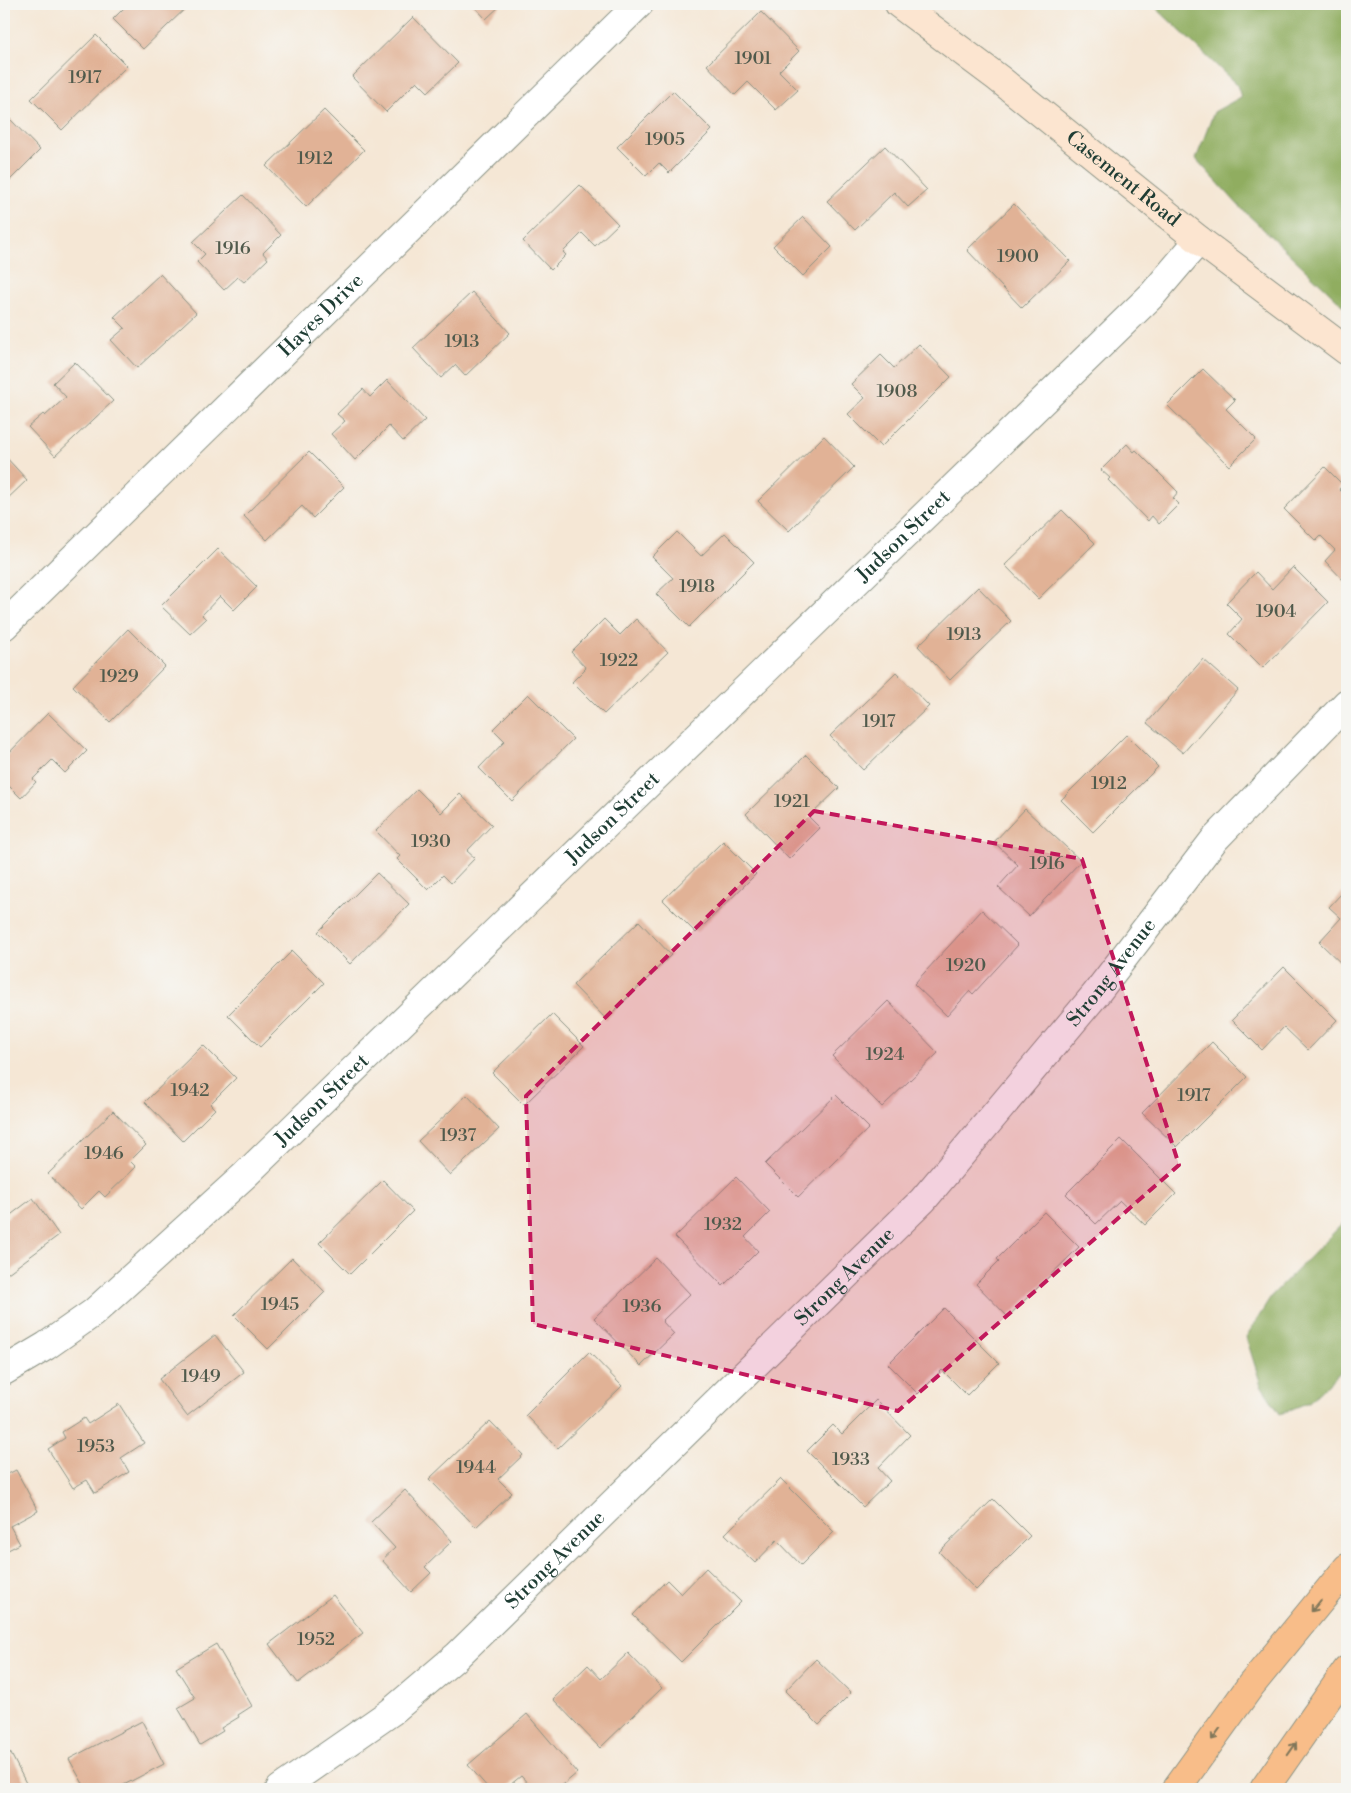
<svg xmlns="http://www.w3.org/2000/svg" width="1351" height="1793" font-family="'Libre Bodoni',serif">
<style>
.forest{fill:#90ad60;stroke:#58754a}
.building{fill:#e1b296}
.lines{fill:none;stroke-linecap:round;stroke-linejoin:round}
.street-casing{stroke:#8a9284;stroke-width:30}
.secondary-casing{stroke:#8a9284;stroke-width:30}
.highway-casing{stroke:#8a9284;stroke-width:30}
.street{stroke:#fff;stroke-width:28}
.secondary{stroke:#fce5d0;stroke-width:28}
.highway{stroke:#f8bd89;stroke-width:28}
.oneway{stroke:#81775a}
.marked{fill:#c2185b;fill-opacity:0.2;stroke:#c2185b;stroke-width:4;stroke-dasharray:10 6;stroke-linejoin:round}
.labels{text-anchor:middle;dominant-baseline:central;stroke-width:4;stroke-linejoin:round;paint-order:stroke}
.number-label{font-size:18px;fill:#505a4c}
.street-label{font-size:20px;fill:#1f3d34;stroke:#f6f6f2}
</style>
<rect width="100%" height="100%" fill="#f6f6f2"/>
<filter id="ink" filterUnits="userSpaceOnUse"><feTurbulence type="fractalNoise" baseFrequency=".02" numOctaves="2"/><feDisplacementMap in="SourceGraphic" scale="10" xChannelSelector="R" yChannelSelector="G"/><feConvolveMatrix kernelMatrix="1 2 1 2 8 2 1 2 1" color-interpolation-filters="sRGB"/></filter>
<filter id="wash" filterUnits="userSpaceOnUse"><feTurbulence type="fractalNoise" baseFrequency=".0096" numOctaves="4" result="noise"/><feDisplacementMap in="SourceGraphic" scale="20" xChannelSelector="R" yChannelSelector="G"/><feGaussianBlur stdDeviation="1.12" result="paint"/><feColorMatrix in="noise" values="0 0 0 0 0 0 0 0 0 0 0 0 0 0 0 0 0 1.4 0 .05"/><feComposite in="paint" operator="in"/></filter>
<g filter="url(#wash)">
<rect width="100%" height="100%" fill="#f5e7d5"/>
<g class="forest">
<path d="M1152,4h195v305l-107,-102 -44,-48 18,-47 27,-15 -4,-12z"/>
<path d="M1347,1219v147l-38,36 -29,12 -19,-29 -15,-48 27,-43z"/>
</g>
<g id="blocks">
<g class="building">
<path d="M128,4h62l-47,45 -30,-30z"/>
<path d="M472,4h30l-16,15z"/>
<path d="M761,12l38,39 -20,20 19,19 -22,20 -28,-28 -13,13 -28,-30z"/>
<path d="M413,17l45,46 -30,29 -11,-11 -31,31 -34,-35z"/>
<path d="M96,35l31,31 -65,64 -31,-31z"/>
<path d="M673,91l39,39 -43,43 -10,-10 -13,13 -29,-29z"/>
<path d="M324,110l40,40 -58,57 -40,-41z"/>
<path d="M10,119l30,31 -36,36v-61z"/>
<path d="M885,146l42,44 -19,17 -14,-15 -39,38 -28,-29z"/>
<path d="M580,185l38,39 -23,22 -13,-13 -19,19 3,3 -15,15 -28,-29z"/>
<path d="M243,195l38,40 -18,18 5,6 -24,23 -6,-5 -14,13 -27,-28 8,-8 -12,-12z"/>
<path d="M1014,204l56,57 -48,47 -55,-58z"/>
<path d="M803,217l29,30 -29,29 -30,-30z"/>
<path d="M160,274l36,39 -59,55 -26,-28 14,-12 -11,-11z"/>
<path d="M472,292l38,41 -45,43 -10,-11 -14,13 -28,-30z"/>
<path d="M919,344l32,33 -70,70 -33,-33 17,-16 -14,-14 30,-29 13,13z"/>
<path d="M75,362l38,39 -58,55 -27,-29 15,-13 2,2 21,-19 -13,-14z"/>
<path d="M1203,369l32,31 -9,9 30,30 -27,27 -62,-61z"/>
<path d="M387,380l38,40 -22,21 -14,-15 -34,34 -24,-26 14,-13 -8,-7 26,-25 7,8z"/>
<path d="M824,436l30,31 -65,64 -31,-30z"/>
<path d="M1127,444l7,8 2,-2 42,42 -5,6 6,6 -20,20 -7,-8 -4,5 -40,-41 2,-2 -9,-8z"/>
<path d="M309,452l35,35 -31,31 -11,-12 -35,34 -23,-24z"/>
<path d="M4,455l23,25 -23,22z"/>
<path d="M1325,467l18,18 -4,4 8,8v87l-22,-23 10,-11 -14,-14 -5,5 -32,-32z"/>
<path d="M1062,510l33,33 -57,56 -33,-34z"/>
<path d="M677,532l24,24 24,-23 29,29 -65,65 -33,-33 17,-16 -21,-21z"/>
<path d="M218,549l39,38 -23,23 -14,-14 -18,19 4,4 -16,15 -29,-28z"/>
<path d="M1293,567l35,35 -65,66 -34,-34 13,-15 -16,-16 30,-31 16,17z"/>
<path d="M978,587l33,34 -61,59 -32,-34z"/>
<path d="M604,619l16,16 16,-16 32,33 -64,62 -32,-32 14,-14 -15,-16z"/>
<path d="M128,629l37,37 -55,56 -37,-36z"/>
<path d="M1203,659l35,31 -55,63 -36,-30z"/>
<path d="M896,672l33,34 -66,64 -33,-34z"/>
<path d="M528,694l45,45 -61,62 -33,-33 26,-27 -12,-12z"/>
<path d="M48,713l39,38 -22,22 -13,-13 -19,19 3,3 -15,16 -17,-17v-23z"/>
<path d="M1126,735l32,32 -65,65 -32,-32z"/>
<path d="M806,755l33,33 -30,29 11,11 -31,31 -43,-45z"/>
<path d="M417,789l24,24 19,-19 32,31 -25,26 8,7 -24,25 -8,-8 -15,15 -31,-31 3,-3 -24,-25z"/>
<path d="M1025,809l56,52 -52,55 -31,-29 20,-22 -24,-23z"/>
<path d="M723,841l33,33 -60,59 -33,-33z"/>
<path d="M377,873l32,31 -59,60 -32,-32z"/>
<path d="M1342,893l5,5v71l-28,-27 22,-24 -12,-11z"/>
<path d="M982,910l36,35 -45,49 -3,-3 -23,25 -33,-32z"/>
<path d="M639,921l32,34 -65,64 -33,-34z"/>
<path d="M292,951l32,32 -64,64 -32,-32z"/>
<path d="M1284,967l53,53 -29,30 -24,-23 -22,23 -30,-30z"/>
<path d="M888,1001l50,52 -56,54 -50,-51z"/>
<path d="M552,1014l32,32 -60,59 -32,-32z"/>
<path d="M1212,1042l35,35 -70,70 -35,-34z"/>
<path d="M203,1045l33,33 -26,26 5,5 -32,32 -38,-39z"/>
<path d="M467,1095l32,34 -49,46 -32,-34z"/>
<path d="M836,1095l33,33 -71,69 -33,-33z"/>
<path d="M113,1111l33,34 -16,16 6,6 -31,30 -6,-6 -18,18 -33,-35z"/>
<path d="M1121,1139l55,55 -31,31 -25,-24 -24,23 -30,-30z"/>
<path d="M736,1177l34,35 -25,25 13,14 -35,35 -48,-49z"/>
<path d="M383,1180l30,31 -63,63 -31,-31z"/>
<path d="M33,1198l26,37 -55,41v-56z"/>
<path d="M1044,1212l35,35 -71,70 -32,-33 23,-23 -2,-2z"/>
<path d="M292,1258l33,34 -57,57 -34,-34z"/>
<path d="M656,1258l34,36 -28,27 12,13 -33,32 -47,-48z"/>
<path d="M944,1308l55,55 -32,32 -25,-25 -24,24 -30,-30z"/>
<path d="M215,1335l29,37 -57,44 -28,-37z"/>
<path d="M589,1352l33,34 -64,62 -32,-33z"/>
<path d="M876,1400l34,35 -32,33 12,13 -27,26 -56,-56 26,-26 9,9z"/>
<path d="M119,1404l25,39 -23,15 8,14 -34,21 -8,-13 -14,8 -25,-39 17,-11 -3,-6 22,-14 4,6z"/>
<path d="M490,1421l33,34 -25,24 14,14 -36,34 -47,-48z"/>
<path d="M16,1470l22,41 -28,15 10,18 -16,8v-76z"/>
<path d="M781,1479l53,53 -33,33 -24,-25 -22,23 -30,-29z"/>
<path d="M405,1490l47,51 -27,26 6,6 -20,19 -29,-32 13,-12 -24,-26z"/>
<path d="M993,1499l37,37 -54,54 -37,-38z"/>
<path d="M706,1568l35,34 -60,60 -48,-47 34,-35 14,14z"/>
<path d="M333,1595l30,38 -65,50 -29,-39z"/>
<path d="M216,1644l36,62 -14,9 1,2 -18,11 2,3 -23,14 -22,-37 17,-10 -19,-30z"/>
<path d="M628,1653l34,35 -62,60 -47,-49 35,-34 13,14z"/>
<path d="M816,1659l35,34 -32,32 -34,-34z"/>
<path d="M527,1714l50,59 -19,16h-25l-12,-13 -16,13h-16l-21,-24z"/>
<path d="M142,1721l22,43 -48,25h-30l-17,-30z"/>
<path d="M10,1752l19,37h-25v-33z"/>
</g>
</g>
</g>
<g filter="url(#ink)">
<use href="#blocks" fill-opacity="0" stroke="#8a9284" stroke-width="1"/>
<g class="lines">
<g class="street-casing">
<g id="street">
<path id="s1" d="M4,626l635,-622"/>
<path id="s2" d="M4,1371l42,-25 47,-33 152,-138 908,-881 46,-54"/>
<path id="s3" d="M280,1789l111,-77 66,-56 466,-456 172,-205 119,-155 133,-137"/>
</g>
</g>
<g class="secondary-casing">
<g id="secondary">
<path id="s4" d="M899,4l99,74 201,162 148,111"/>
</g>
</g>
<g class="highway-casing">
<g id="highway">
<path d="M1176,1789l75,-104 96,-117"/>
<path d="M1264,1789l83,-119"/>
</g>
</g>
<use href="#street" class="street"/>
<use href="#secondary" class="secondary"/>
<use href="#highway" class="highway"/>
</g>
<defs><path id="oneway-shaft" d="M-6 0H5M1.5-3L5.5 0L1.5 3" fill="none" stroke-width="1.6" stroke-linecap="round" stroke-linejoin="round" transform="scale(1.25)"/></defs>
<g class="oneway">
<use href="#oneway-shaft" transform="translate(1316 1606) rotate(129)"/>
<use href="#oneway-shaft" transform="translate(1216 1734) rotate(126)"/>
<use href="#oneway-shaft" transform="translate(1292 1749) rotate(-55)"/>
</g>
</g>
<path class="marked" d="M814,811l268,48 97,306 -281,246 -365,-87 -7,-228z"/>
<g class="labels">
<g class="number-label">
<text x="753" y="58">1901</text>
<text x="85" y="77">1917</text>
<text x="665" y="139">1905</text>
<text x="315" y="158">1912</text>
<text x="233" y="248">1916</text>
<text x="1018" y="256">1900</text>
<text x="462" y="341">1913</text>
<text x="897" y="391">1908</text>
<text x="697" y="586">1918</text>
<text x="1276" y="611">1904</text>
<text x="964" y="634">1913</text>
<text x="619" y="660">1922</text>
<text x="119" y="676">1929</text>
<text x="879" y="721">1917</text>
<text x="1109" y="783">1912</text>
<text x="792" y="801">1921</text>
<text x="431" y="841">1930</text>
<text x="1047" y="863">1916</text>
<text x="966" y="965">1920</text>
<text x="885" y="1054">1924</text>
<text x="190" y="1090">1942</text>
<text x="1194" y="1095">1917</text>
<text x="458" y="1135">1937</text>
<text x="104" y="1153">1946</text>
<text x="723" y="1224">1932</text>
<text x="280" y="1304">1945</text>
<text x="642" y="1306">1936</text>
<text x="201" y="1376">1949</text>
<text x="96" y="1446">1953</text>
<text x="851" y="1459">1933</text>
<text x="476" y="1467">1944</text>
<text x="316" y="1639">1952</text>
</g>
<g class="street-label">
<text stroke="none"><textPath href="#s4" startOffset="284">Casement Road</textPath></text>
<text stroke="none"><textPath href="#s1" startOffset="444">Hayes Drive</textPath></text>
<text stroke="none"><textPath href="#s2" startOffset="1229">Judson Street</textPath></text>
<text stroke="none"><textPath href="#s2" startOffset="824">Judson Street</textPath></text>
<text stroke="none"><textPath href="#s3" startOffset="1169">Strong Avenue</textPath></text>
<text stroke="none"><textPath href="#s2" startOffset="419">Judson Street</textPath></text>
<text stroke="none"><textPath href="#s3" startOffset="764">Strong Avenue</textPath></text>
<text stroke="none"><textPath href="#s3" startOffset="359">Strong Avenue</textPath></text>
</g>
</g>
<rect width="1351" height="1793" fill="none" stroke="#f6f6f2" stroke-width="20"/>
</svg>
